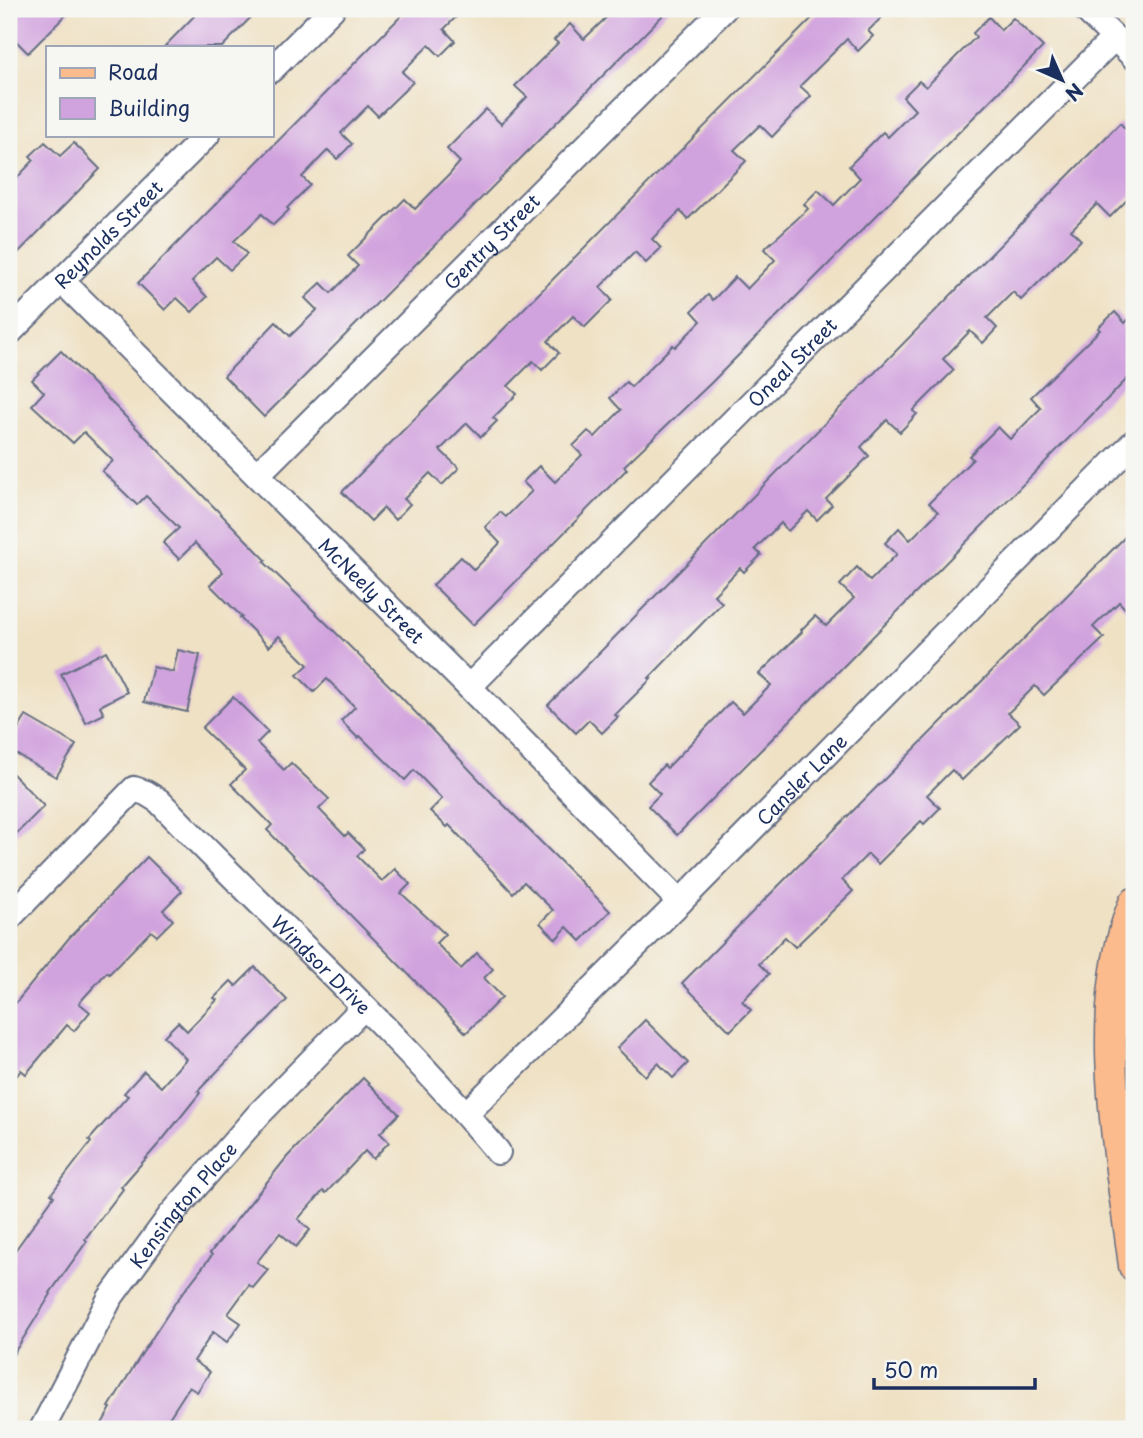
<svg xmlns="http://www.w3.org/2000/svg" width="1143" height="1438" font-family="'Playpen Sans',sans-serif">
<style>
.building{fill:#d1a3de}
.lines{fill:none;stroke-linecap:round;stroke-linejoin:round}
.minor-casing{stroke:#656d82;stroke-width:28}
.major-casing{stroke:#656d82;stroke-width:33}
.minor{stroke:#fff;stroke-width:24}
.major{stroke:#fbbb8c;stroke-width:30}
.labels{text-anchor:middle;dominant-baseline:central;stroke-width:6;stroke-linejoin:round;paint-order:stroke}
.street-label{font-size:19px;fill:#1b2f5e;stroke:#f6f6f2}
</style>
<rect width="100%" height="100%" fill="#f6f6f2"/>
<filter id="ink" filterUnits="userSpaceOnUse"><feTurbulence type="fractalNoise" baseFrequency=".0143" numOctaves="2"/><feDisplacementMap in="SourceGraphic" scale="14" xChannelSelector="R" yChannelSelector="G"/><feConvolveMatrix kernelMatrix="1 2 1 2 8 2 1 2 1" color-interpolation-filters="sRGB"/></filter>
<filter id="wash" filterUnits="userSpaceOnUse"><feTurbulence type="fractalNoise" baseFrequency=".00686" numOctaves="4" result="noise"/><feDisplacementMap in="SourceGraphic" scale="28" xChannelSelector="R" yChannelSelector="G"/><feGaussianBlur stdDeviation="1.57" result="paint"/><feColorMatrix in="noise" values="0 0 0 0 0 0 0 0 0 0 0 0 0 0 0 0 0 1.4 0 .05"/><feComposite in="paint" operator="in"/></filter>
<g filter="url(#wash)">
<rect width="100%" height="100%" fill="#efe1c4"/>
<g id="blocks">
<g class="building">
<path d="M9,9h63l-44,44 -19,-19z"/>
<path d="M201,9h58l-37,38h-58z"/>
<path d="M408,9h56l-20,20 11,12 -15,15 -11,-11 -27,27 11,10 -35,34 -10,-10 -27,27 11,11 -15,15 -9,-9 -26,27 8,8 -23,23 2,2 -16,15 -11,-11 -28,27 13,13 -17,16 -14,-13 -24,24 15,16 -15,15 -15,-14 -12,12 -27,-27z"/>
<path d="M615,9h54l-405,408 -40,-41 52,-54 14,14 27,-26 -12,-12 16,-15 10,10 27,-27 -10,-10 57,-57 10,10 34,-34 11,-13 -13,-13 39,-40 15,15 26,-27 -12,-11 43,-43 -4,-3 16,-16 14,15z"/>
<path d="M821,9h69l-22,22 5,5 -15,15 -11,-12 -47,47 11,10 -39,41 -12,-12 -26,25 12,11 -58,58 -8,-8 -28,28 9,9 -15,15 -11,-11 -35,35 12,13 -27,27 -12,-11 -25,25 11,12 -17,17 -9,-9 -25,25 9,8 -24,24 4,3 -16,16 -14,-14 -27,27 19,18 -17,17 -12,-12 -26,26 6,5 -15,16 -11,-12 -13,13 -29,-29z"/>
<path d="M989,17l12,13 12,-12 30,29 -332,336 -87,83 3,3 -154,156 -40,-40 28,-28 13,13 26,-27 -15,-16 15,-15 6,5 26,-26 -9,-9 16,-16 16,16 27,-27 -9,-9 15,-15 7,6 26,-27 -11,-12 16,-16 5,5 42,-42 2,2 26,-26 -9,-10 16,-16 5,5 22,-23 12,12 28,-29 -11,-11 44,-40 -4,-5 14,-14 16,15 26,-27 -11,-12 34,-34 5,5 27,-27 -12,-13 16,-16 7,6 50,-50 -3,-4z"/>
<path d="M1120,123l14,15v55l-24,24 -13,-13 -26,26 10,10 -60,60 -8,-8 -26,26 10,10 -14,15 -13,-12 -27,28 11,11 -41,41 4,3 -17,18 -13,-12 -26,27 8,9 -43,43 6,6 -15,15 -9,-9 -20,20 -7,-8 -26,26 6,6 -17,17 -4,-4 -26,27 8,8 -73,75 2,1 -36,36 3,2 -16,16 -13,-13 -13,13 -28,-28z"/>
<path d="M45,142l15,14 14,-13 26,26 -91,93v-76l25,-26 -4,-4z"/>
<path d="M1115,312l10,11 9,-9v58l-457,463 -29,-29 12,-12 -12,-12 16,-17 3,3 64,-66 12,11 28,-28 -12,-11 43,-42 -1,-2 14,-14 11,10 28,-28 -14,-13 17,-18 13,14 27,-27 -12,-11 14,-15 11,12 28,-28 -9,-9 44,-44 -4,-3 29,-29 12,12 31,-31 -10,-11 69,-67 -2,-2z"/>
<path d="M61,351l205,209 -2,2 136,134 87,92 123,123 -29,30 -14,-14 -11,12 -16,-16 13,-13 -29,-28 -11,11 -64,-68 -2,2 -17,-16 12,-12 -28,-29 -9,10 -45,-44 -2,2 -17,-17 14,-14 -28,-28 -13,13 -17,-17 11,-10 -29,-29 -10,11 -29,-29 2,-1 -32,-32 13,-13 -28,-29 -16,16 -16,-16 16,-15 -33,-32 -9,9 -35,-34 11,-10 -29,-29 -11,11 -41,-38 12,-13 -12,-12z"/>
<path d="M1134,528v90l-15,-16 -26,25 11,11 -60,57 -9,-9 -27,27 12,11 -58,56 -10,-10 -25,25 13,13 -16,16 -3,-3 -43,43 -10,-10 -26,26 11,11 -58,56 -10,-10 -26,27 10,10 -27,27 9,9 -21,21 -48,-48z"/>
<path d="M178,650l22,5 -13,57 -43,-10 9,-35 20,5z"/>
<path d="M106,651l21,41 -27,14 4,8 -18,9 -25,-49z"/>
<path d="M233,697l35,35 -11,11 27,27 7,-7 38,36 -10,10 26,27 3,-3 16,16 -7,7 25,25 13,-12 15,15 -9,9 44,41 -9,9 25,26 16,-16 16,16 -9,9 18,19 -36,36 -199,-203 5,-5 -41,-41 14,-14 -43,-42z"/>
<path d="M26,716l50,29 -20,32 -47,-27v-5z"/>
<path d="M9,770l35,36 -35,35z"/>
<path d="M147,857l35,34 -19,19 10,10 -16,16 -6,-5 -42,43 -2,-2 -28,31 11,9 -16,19 -7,-6 -41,49 -5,-4 -12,16v-75l60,-73z"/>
<path d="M255,967l32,33 -89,91 2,2 -37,46 -42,48 2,2 -38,50 2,2 -37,52 1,1 -42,67v-102l45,-63 -3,-2 40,-52 -2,-2 39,-44 -4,-3 20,-22 17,16 25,-28 -22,-23 14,-14 9,9 30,-31 -3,-2 17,-17 5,5z"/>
<path d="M645,1020l43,43 -15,15 -15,-15 -13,13 -28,-28z"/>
<path d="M363,1078l36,36 -19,19 9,9 -16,17 -8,-8 -39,42 -3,-2 -25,28 12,11 -14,17 -16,-14 -23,29 11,8 -15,18 -4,-3 -21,29 13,9 -14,19 -14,-10 -19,29 16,11 -13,20 -8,-5 -27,42h-63l12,-21 -2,-1 32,-52 34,-52 37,-48 -2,-2 77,-96z"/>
</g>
</g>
</g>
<g filter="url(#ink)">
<use href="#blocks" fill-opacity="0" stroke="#656d82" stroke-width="2"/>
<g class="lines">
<g class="minor-casing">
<g id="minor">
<path d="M1085,9l49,48"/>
<path d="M271,70l61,-61"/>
<path id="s1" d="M62,281l407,406 211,215"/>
<path id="s2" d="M9,333l198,-198"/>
<path id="s3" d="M257,475l467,-466"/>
<path id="s4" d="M469,687l645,-649"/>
<path id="s5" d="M9,918l125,-129 12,4 13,8c112,118 235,226 339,351"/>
<path id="s6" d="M466,1114l214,-212 454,-460"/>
<path id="s7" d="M42,1429l68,-131 60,-82 89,-102 104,-106"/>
</g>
</g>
<g class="major-casing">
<path id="major" d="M1134,903c-44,108 -14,251 0,363"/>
</g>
<use href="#minor" class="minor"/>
<use href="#major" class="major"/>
</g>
</g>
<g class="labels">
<g class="street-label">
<text stroke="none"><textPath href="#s2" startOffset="140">Reynolds Street</textPath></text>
<text stroke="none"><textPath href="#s3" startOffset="331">Gentry Street</textPath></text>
<text stroke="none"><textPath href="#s4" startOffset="458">Oneal Street</textPath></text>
<text stroke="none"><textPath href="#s1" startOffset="438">McNeely Street</textPath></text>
<text stroke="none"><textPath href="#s6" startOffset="474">Cansler Lane</textPath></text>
<text stroke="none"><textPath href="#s5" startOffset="438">Windsor Drive</textPath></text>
<text stroke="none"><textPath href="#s7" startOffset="266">Kensington Place</textPath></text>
</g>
</g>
<rect width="1143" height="1438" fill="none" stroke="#f6f6f2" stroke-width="35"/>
<rect x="46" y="46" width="228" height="91" fill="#f6f6f2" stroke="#9ea6b7" stroke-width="2"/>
<rect x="60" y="68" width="35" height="10" fill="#fbbb8c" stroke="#9ea6b7" stroke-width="2"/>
<text x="108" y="80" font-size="21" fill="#1b2f5e">Road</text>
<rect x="60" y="98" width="35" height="21" fill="#d1a3de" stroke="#9ea6b7" stroke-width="2"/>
<text x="108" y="116" font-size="21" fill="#1b2f5e">Building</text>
<g transform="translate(1062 80) rotate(135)" stroke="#f6f6f2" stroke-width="5" paint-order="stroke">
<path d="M0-5L12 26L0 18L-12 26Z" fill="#1b2f5e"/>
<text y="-10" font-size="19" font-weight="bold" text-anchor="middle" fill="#1b2f5e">N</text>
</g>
<path d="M874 1378v10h161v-10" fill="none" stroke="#1b2f5e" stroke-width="3.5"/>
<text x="884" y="1378" font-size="21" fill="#1b2f5e" stroke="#f6f6f2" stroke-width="5" paint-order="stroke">50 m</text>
</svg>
